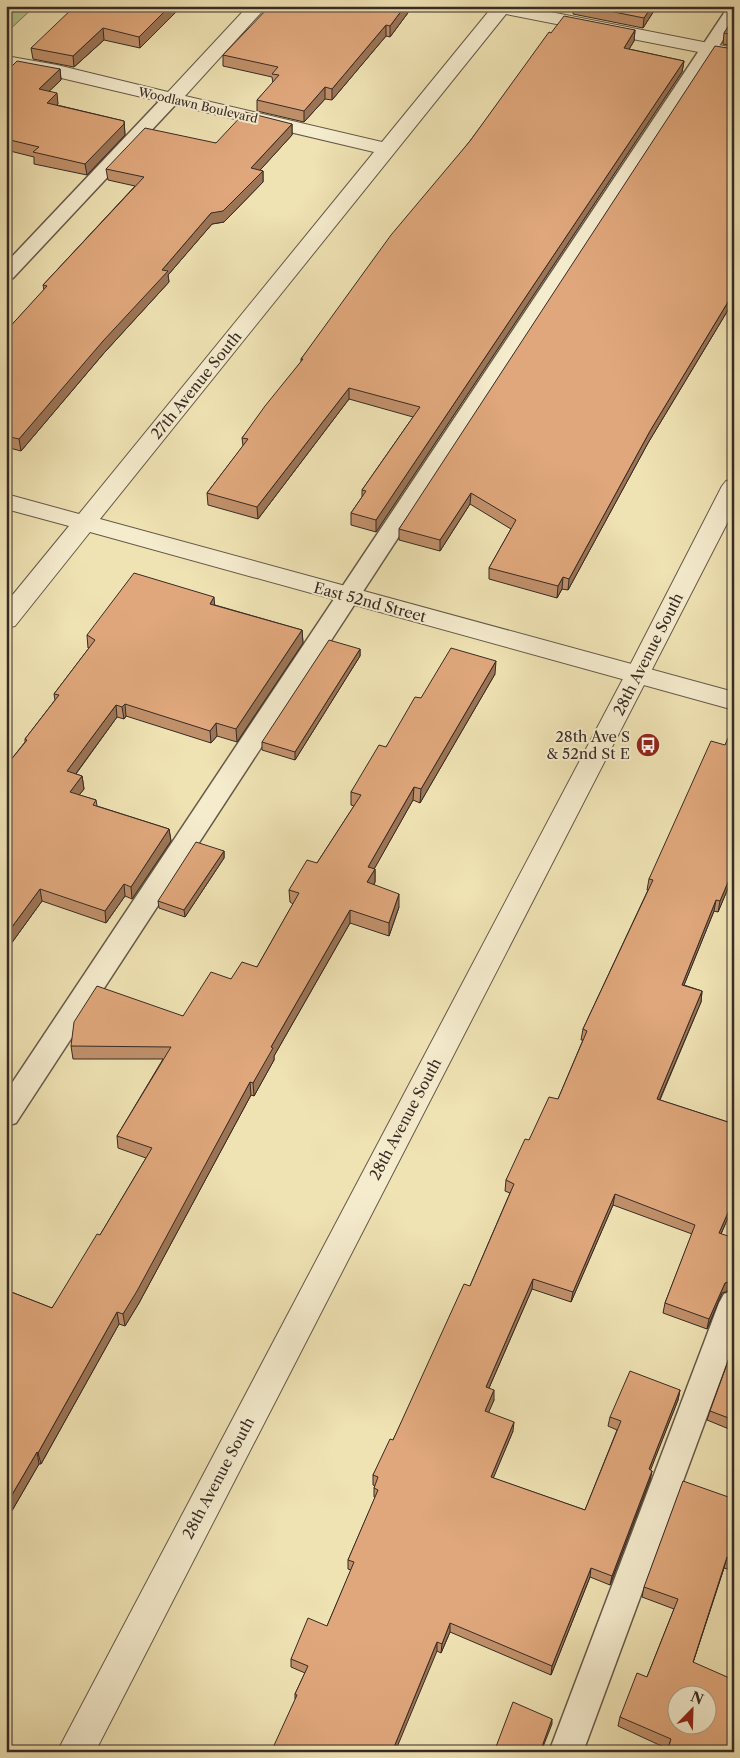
<svg xmlns="http://www.w3.org/2000/svg" width="740" height="1758" font-family="'Libre Caslon Text',serif">
<style>
.green{fill:#b5c490;stroke:#76785a}
.lines{fill:none;stroke-linecap:round;stroke-linejoin:round}
.service-casing{stroke:#655948;stroke-width:3}
.minor-casing{stroke:#655948;stroke-width:2}
.tertiary-casing{stroke:#655948;stroke-width:2}
.service{fill:#f5ecce;fill-rule:evenodd}
.minor{fill:#f5ecce;fill-rule:evenodd}
.tertiary{fill:#f5ecce;fill-rule:evenodd}
.wall{fill:#c0906a;stroke:#372b25}
.shaded-wall{fill:#9c7556;stroke:#372b25}
.building{fill:#dfa77b;stroke:#372b25;fill-rule:evenodd}
.labels{text-anchor:middle;dominant-baseline:central;stroke-width:4;stroke-linejoin:round;paint-order:stroke}
.far-street-label{font-size:12px;fill:#372b25;stroke:#f5ecce}
.street-label{font-size:15px;fill:#372b25;stroke:#f5ecce}
.poi-label{font-size:15px;fill:#372b25;stroke:#f5ecce;text-anchor:end}
</style>
<rect width="100%" height="100%" fill="#efe2b3"/>
<filter id="stains"><feTurbulence type="fractalNoise" baseFrequency=".004" numOctaves="4"/><feColorMatrix values="0 0 0 0 .2 0 0 0 0 .09 0 0 0 0 .02 0 0 0 .5 -.17"/></filter>
<radialGradient id="worn" r=".72"><stop offset=".6" stop-color="#630" stop-opacity="0"/><stop offset="1" stop-color="#630" stop-opacity=".3"/></radialGradient>
<path class="green" d="M6,6h29l-29,27z"/>
<g class="lines">
<g class="service-casing">
<g id="service">
<path d="M734,6v17l-718,1100 -10,3v-34l720,-1082 2,-3z"/>
<path d="M171,94l6,1 3,4 -3,4 -164,175 -7,2v-17l159,-168z"/>
<path d="M734,1290v53l-151,409h-34l170,-449 5,-9z"/>
</g>
</g>
<g class="minor-casing">
<path id="minor" d="M248,6h19l-82,90 197,46 111,-136h27l214,42v11l-228,-45 -406,505 634,173v18l-644,-178 -75,94 -9,2v-25l63,-77 -63,-17v-15l73,20 295,-362 -317,-75 -51,-9v-12l51,9 111,27z"/>
</g>
<g class="tertiary-casing">
<path id="tertiary" d="M734,479v31l-639,1242h-38l568,-1077 97,-189 4,-5z"/>
</g>
<use href="#service" class="service"/>
<use href="#minor" class="minor"/>
<use href="#tertiary" class="tertiary"/>
</g>
<g class="wall">
<path d="M182,6l-42,42 -36,-8 -30,27 -41,-8 -2,-11 53,-40z"/>
<path d="M413,6l-23,31 -4,-1 -54,64 -7,-1 -21,23 -47,-11v-11l16,-17 -1,-6 -49,-11v-11z"/>
<path d="M573,6h84l-14,22 -70,-14z"/>
<path d="M734,18v28l-11,-2 1,-11z"/>
<path d="M635,30l-1,11 -5,8 55,12 -2,11 -306,460 -25,-7v-12l11,-16v-7l51,-73 -64,-18 -91,120 -50,-14 -1,-12 36,-47 -1,-8 59,-76v-3l169,-218 81,-108z"/>
<path d="M734,49v251l-86,143 -80,147 -6,-1 -5,9 -68,-19v-11l22,-39 -41,-25 -30,47 -41,-11v-11z"/>
<path d="M60,69l1,11 -12,11 9,13 -1,1 67,16 1,14 -38,40 -53,-11v-7l-28,-7v-78z"/>
<path d="M292,124v11l-32,35 3,1v11l-39,40 -12,2 -44,51 1,7 -65,71 -83,98 -15,-4v-116l38,-41 -1,-5 92,-99 -27,-6 -2,-11 110,-26z"/>
<path d="M215,605l87,25 1,13 -66,99 -20,-6 -6,7 -85,-27 -2,3 -7,-2 -41,57 6,2 2,13 -5,6 17,5 1,6 72,23 2,12 -39,58 -7,-3 -19,27 -64,-22 -34,47 -2,-1v-181l19,-24v-3l30,-39 -1,-6 35,-46h-1l-1,-13z"/>
<path d="M360,649v7l-65,104 -33,-10v-8z"/>
<path d="M495,674l-75,129 -7,-3 -39,69h1v13l-1,3 25,22 -10,29 -39,-13 -76,133v4l-20,36 -3,-1 -112,208 -14,23 -6,-2 -78,140h-2l-33,57v-231l46,18 48,-73 46,-77 -28,-10 -1,-12 46,-77h-90l-2,-13 112,-30 48,-37 26,-12 36,-63 -3,-2 -1,-12 28,-27 37,-57 -3,-1v-13l35,-45 35,-49z"/>
<path d="M734,740v134l-16,38 -4,-1 -30,74 18,6 -1,11 -41,98 74,24v80l-13,30 1,59 -15,36 -44,-16 2,-10 27,-69 -79,-29 -42,97 -39,-13 -43,99 5,12 -6,12 25,19 -20,47 92,32 32,-80 -9,-4 2,-9 70,-27 -2,10 -28,70 2,1 -2,9 -40,105 -20,-8 -39,98 -101,-43 -9,21 -4,-2 -142,48v-5l10,-21 -14,-6v-8l36,-33 24,-56 -3,-1v-9l27,-62 -1,-1v-9l1,-2 -2,-1v-10l20,-35 77,-154 40,-93 -5,-2 1,-11 23,-40 29,-41 25,-59h-2l2,-11 65,-139h-1l2,-11 76,-134z"/>
<path d="M224,851v7l-39,59 -26,-9 -1,-7z"/>
<path d="M734,1345v86l-27,-11 3,-9z"/>
<path d="M734,1499v72l-10,-3 -31,94 -25,87 -50,-23 2,-9 27,-40 27,-68 -32,-12 2,-10z"/>
</g>
<g class="shaded-wall">
<path d="M170,6h12l-42,42 -1,-11z"/>
<path d="M405,6h8l-23,31v-11z"/>
<path d="M652,6h5l-14,22 1,-10z"/>
<path d="M386,25v11l-54,64v-11z"/>
<path d="M103,28l1,12 -30,27 -1,-11z"/>
<path d="M635,30l-1,11 -11,18 1,-11z"/>
<path d="M684,61l-2,11 -306,460v-12z"/>
<path d="M60,69l1,11 -21,20 -1,-11z"/>
<path d="M325,87v12l-21,23v-11z"/>
<path d="M57,93l1,11 -10,10 -1,-11z"/>
<path d="M124,121l1,14 -38,40 -2,-11z"/>
<path d="M292,124v11l-40,44 -1,-11z"/>
<path d="M263,171v11l-39,40 -12,2 -44,51 1,7 -65,71 -83,98 -2,-12 143,-169 49,-57z"/>
<path d="M734,292v8l-86,143 -80,147 1,-11 81,-148z"/>
<path d="M349,388v11l-91,120 -1,-12z"/>
<path d="M471,493l-1,11 -30,47v-11z"/>
<path d="M563,577l-1,12 -5,9 1,-12z"/>
<path d="M214,597l1,12 -5,-5z"/>
<path d="M302,630l1,13 -66,99 -1,-13z"/>
<path d="M360,649v7l-65,104v-8z"/>
<path d="M496,661l-1,13 -75,129 1,-14z"/>
<path d="M125,704l1,12 -2,3 -2,-12z"/>
<path d="M116,705l1,12 -48,66 -2,-12z"/>
<path d="M216,723l1,13 -6,7 -1,-12z"/>
<path d="M82,776l2,13 -12,15 -2,-12z"/>
<path d="M414,787l-1,13 -45,80v-13z"/>
<path d="M169,829l2,12 -39,58 -1,-12z"/>
<path d="M224,851v7l-39,59 -1,-7z"/>
<path d="M734,868v6l-16,38 2,-11z"/>
<path d="M375,869v13l-8,13v-13z"/>
<path d="M124,884l1,12 -19,27 -1,-12z"/>
<path d="M40,889l2,12 -34,47 -2,-13z"/>
<path d="M399,894v13l-10,29v-13z"/>
<path d="M716,900l-2,11 -34,84 2,-10z"/>
<path d="M350,910v13l-76,133v4l-20,36 -1,-13 18,-36z"/>
<path d="M702,991l-1,11 -46,108 2,-11z"/>
<path d="M250,1082l1,13 -112,208 -14,23 -2,-12z"/>
<path d="M615,1194l-2,11 -42,97 2,-10z"/>
<path d="M734,1199v5l-17,39 2,-10z"/>
<path d="M533,1279l-1,10 -47,108 1,-10z"/>
<path d="M734,1280v9l-12,4 -15,36 2,-10 16,-36z"/>
<path d="M117,1312l2,12 -78,140 -3,-11z"/>
<path d="M494,1390v10l-9,21v-10z"/>
<path d="M680,1390l-2,10 -31,79 2,-10z"/>
<path d="M514,1422l-1,9 -23,55 1,-9z"/>
<path d="M37,1452l2,12 -33,57v-16z"/>
<path d="M652,1471l-2,9 -40,105 2,-9z"/>
<path d="M727,1557l-3,11 -34,104 3,-10z"/>
<path d="M591,1568l-1,9 -39,98 1,-9z"/>
<path d="M450,1623v9l-9,21 1,-9z"/>
<path d="M437,1642v9l-42,101h-3z"/>
<path d="M552,1719v5l-11,28h-1z"/>
</g>
<g class="building">
<path d="M75,6l9,2 2,-2h84l-31,31 -36,-9 -30,28 -42,-8z"/>
<path d="M270,6h135l-15,20 -4,-1 -54,64 -7,-2 -21,24 -47,-11 22,-25 -7,-1 6,-7 -55,-12z"/>
<path d="M584,6h68l-8,12z"/>
<path d="M564,16l71,14 -11,18 60,13 -308,459 -25,-7 15,-22 -4,-1 58,-83 -71,-19 -92,119 -50,-14 41,-54 -6,-1 23,-32 38,-47h-2l90,-124 79,-94 79,-109 2,1z"/>
<path d="M734,18v17l-10,-2z"/>
<path d="M715,46l19,3v243l-84,139 -81,148 -6,-2 -5,9 -69,-18 27,-48 -45,-27 -31,47 -41,-11z"/>
<path d="M17,61l43,8 -21,20 18,4 -10,10 77,18v3l-39,40 -52,-12 6,-5 -33,-8v-67z"/>
<path d="M245,112l47,12 -41,44 12,3 -40,40 -12,2 -49,57 6,1 -65,70 -84,98 -13,-3v-105l41,-45 -4,-1 101,-108 -38,-8 39,-41 71,15z"/>
<path d="M134,573l80,24 -4,7 92,26 -66,99 -20,-6 -6,8 -85,-27 -3,3 -6,-2 -49,66 15,5 -12,16 26,8 -3,5 76,24 -38,58 -7,-3 -19,27 -65,-22 -34,46v-169l21,-26 -2,-1 34,-44 -5,-1 41,-54 -8,-5z"/>
<path d="M329,640l31,9 -65,103 -33,-10z"/>
<path d="M451,648l45,13 -75,128 -7,-2 -46,80 7,2 -8,13 32,12 -10,29 -39,-13 -79,137 2,1 -20,35 -3,-1 -113,209 -14,23 -6,-2 -79,141 -1,-1 -31,53v-215l46,18 45,-74 3,1 52,-87 -35,-12 54,-89 -100,-1 3,-24 23,-36 86,30 28,-44 20,7 11,-17 15,5 42,-74 -10,-3 18,-30 10,3 44,-68 -10,-3 28,-47 7,2 29,-50 6,1z"/>
<path d="M728,738l6,2v128l-14,33 -4,-1 -34,85 20,6 -45,108 77,25v75l-15,34 15,5v42l-9,3 -16,36 -44,-16 30,-78 -80,-31 -42,98 -40,-13 -47,108 8,3 -9,21 29,11 -23,55 94,33 36,-89 -11,-4 20,-46 50,19 -31,79 3,2 -40,105 -21,-8 -39,98 -102,-43 -8,21 -5,-2 -45,110h-121l26,-57 -2,-1 13,-28 -17,-7 17,-41 19,8 27,-64 -6,-2 30,-70 -4,-2 4,-11 -5,-2 17,-36 3,1 71,-156 6,2 44,-102 -8,-4 19,-41 4,1 20,-43 9,2 29,-68 -4,-2 70,-149 -4,-1 62,-138 14,4z"/>
<path d="M196,842l28,9 -40,59 -26,-9z"/>
<path d="M734,1345v75l-24,-9z"/>
<path d="M683,1481l51,18v61l-7,-3 -34,105 41,18v72h-67l4,-13 -51,-22 17,-44 10,4 31,-78 -34,-12zM678,1696h30v30h-30z"/>
<path d="M513,1702l39,17 -12,33h-46z"/>
</g>
<defs>
<g id="bus-disc" transform="scale(1.25)"><circle r="9.5" fill="#8f2418" stroke="#f5ecce"/><path d="M-5-6H5V4H4V6H2V4H-2V6H-4V4H-5ZM-3.5-4V0h7V-4ZM-3.5 1.2v1.5H-2V1.2ZM2 1.2v1.5H3.5V1.2Z" fill="#fff"/></g>
</defs>
<g fill-rule="evenodd">
<use href="#bus-disc" x="648" y="745"/>
</g>
<g class="labels">
<g class="far-street-label">
<text transform="translate(198 105) rotate(13)">Woodlawn Boulevard</text>
</g>
<g class="street-label">
<text transform="translate(196 385) rotate(-51)">27th Avenue South</text>
<text transform="translate(370 602) rotate(15)">East 52nd Street</text>
<text transform="translate(648 654) rotate(-63)">28th Avenue South</text>
<text transform="translate(405 1119) rotate(-62)">28th Avenue South</text>
<text transform="translate(218 1478) rotate(-62)">28th Avenue South</text>
</g>
<g class="poi-label">
<text x="630" y="736">28th Ave S<tspan x="630" dy="17">&amp; 52nd St E</tspan></text>
</g>
</g>
<rect width="740" height="1758" fill="none" stroke="#efe2b3" stroke-width="25"/>
<rect x="8" y="8" width="725" height="1743" fill="none" stroke="#372b25" stroke-width="2.5"/>
<rect x="12" y="12" width="715" height="1733" fill="none" stroke="#372b25"/>
<g transform="translate(692 1710) rotate(23)"><circle r="24" fill="#f5ecce" stroke="#a99f8a"/>
<path d="M0-4L9 19L0 12L-9 19Z" fill="#8f2418"/>
<text y="-8" font-size="14" font-weight="bold" text-anchor="middle" fill="#372b25">N</text>
</g>
<rect width="100%" height="100%" filter="url(#stains)"/>
<rect width="100%" height="100%" fill="url(#worn)"/>
</svg>
